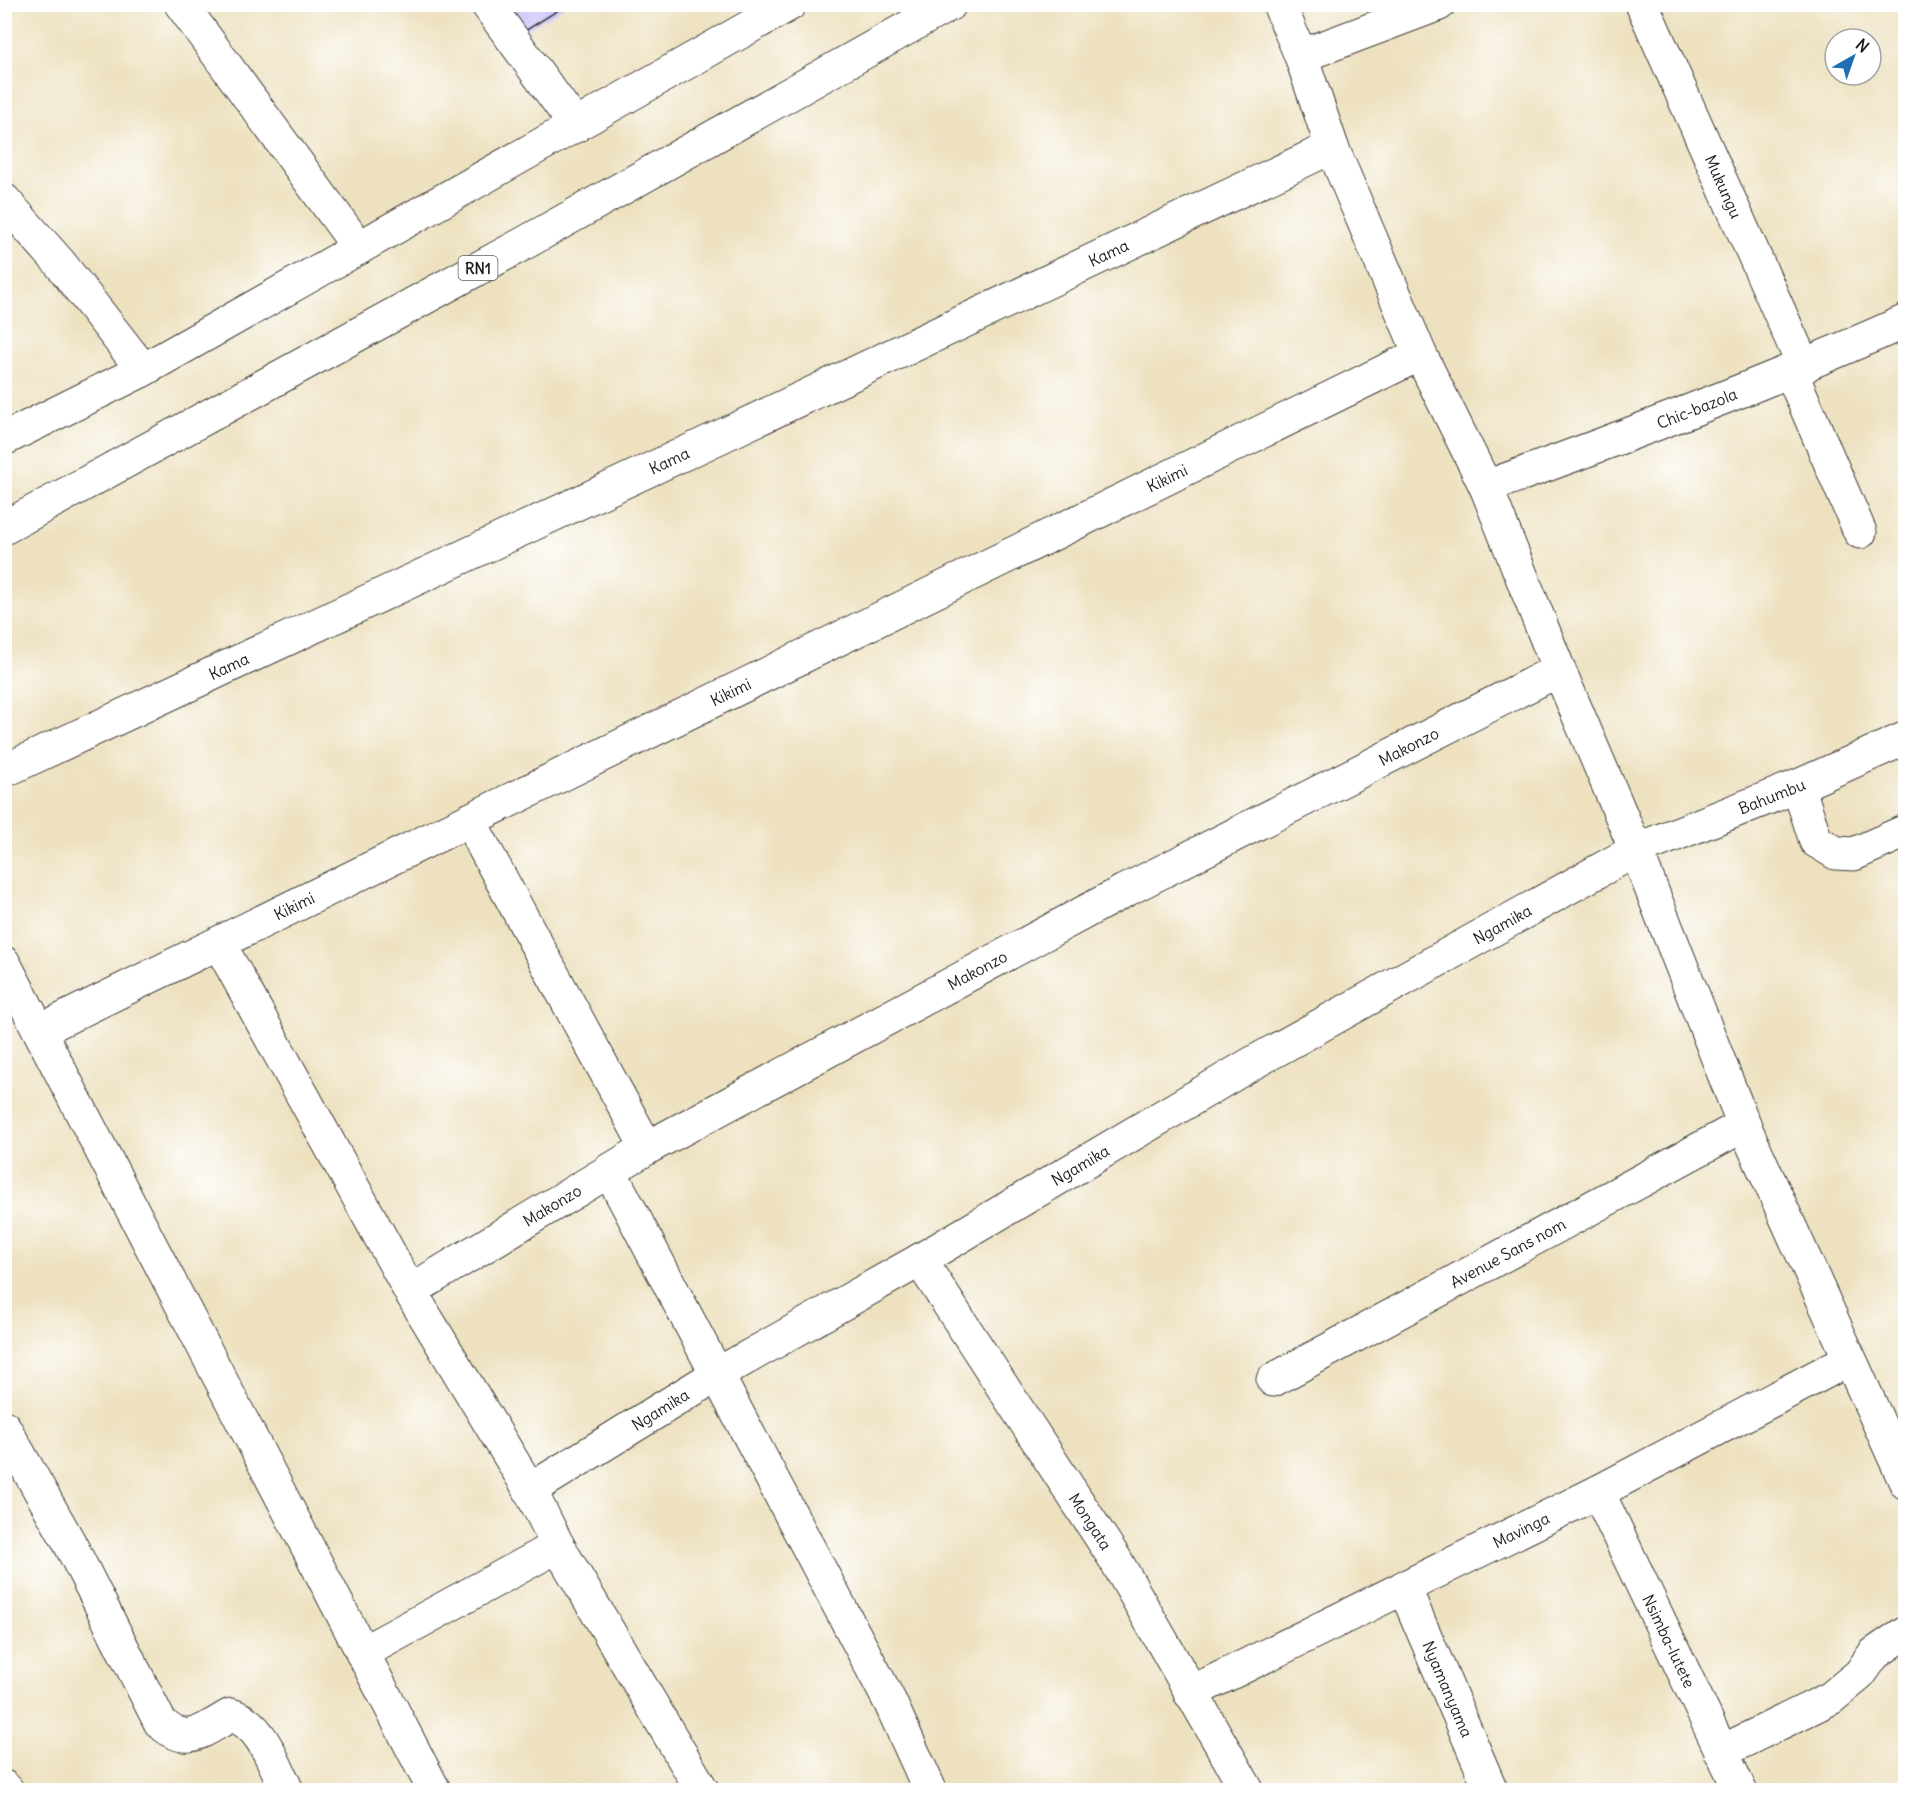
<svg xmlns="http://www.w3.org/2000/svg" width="1910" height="1795" font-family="Delius,sans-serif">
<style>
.building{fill:#c3b8f7}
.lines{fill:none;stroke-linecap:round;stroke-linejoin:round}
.minor-casing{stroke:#3b3a35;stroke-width:35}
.highway-casing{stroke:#3b3a35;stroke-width:35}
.minor{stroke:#fff;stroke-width:33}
.highway{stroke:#fff;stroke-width:33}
.labels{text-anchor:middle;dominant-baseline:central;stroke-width:4.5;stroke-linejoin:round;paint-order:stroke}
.shield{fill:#fff;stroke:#606060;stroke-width:1.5}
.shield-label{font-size:15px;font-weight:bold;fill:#1c1c1c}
.street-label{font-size:16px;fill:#1c1c1c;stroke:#fff}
</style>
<rect width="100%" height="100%" fill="#fff"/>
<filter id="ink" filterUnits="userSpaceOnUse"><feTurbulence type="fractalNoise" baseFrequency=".0167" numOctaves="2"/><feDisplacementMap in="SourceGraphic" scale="12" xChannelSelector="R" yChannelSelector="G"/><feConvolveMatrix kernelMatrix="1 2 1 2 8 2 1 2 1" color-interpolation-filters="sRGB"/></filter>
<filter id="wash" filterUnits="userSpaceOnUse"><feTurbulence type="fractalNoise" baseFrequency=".008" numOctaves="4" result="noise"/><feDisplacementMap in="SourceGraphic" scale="24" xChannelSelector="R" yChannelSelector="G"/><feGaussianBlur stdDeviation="1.35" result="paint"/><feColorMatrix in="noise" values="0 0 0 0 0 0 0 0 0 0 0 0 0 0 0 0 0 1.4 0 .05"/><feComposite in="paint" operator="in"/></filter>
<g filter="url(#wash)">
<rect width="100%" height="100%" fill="#ede1c0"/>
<g id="blocks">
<path class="building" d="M509,4h59l-43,27z"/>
</g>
</g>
<g filter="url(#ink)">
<use href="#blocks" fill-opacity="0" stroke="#3b3a35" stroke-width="1.5"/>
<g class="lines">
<g class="minor-casing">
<g id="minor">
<path d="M181,4l178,244"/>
<path d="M487,4l89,122"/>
<path d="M1279,4l22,52 31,91 88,207 66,133 73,183 77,180 108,275 162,358"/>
<path id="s1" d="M1642,4l162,363"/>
<path d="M1301,56l138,-52"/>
<path d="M4,200l55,62 84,108"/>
<path d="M1791,372l69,160"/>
<path id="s2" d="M1486,487c142,-51 282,-104 420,-166"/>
<path id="s3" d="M4,771l722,-337 606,-287"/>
<path d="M1798,786l18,55 20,12 18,1 52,-23"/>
<path d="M469,820l178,328"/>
<path d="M220,945l190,346 120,199 28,56 144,244"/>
<path d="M4,963l430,827"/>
<path id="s4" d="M41,1030l1379,-676"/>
<path d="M609,1170l281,532 40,88"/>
<path id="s5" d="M920,1260l195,299 132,231"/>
<path id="s6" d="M410,1291l237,-143 477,-257 435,-221"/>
<path id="s7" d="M1273,1380l471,-255"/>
<path d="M4,1427l65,115 91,180c27,26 43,8 71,-7 31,8 43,50 56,75"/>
<path id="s8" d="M530,1490l186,-115 204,-115 331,-196 385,-214 162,-64 108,-48"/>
<path id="s9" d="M1598,1492l142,298"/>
<path id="s10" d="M1404,1587l87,203"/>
<path d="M362,1653l196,-107"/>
<path id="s11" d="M1190,1693l408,-201 250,-132"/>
<path d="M1721,1752l110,-54 29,-24 14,-20 32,-22"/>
<path d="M4,1787l3,3"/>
</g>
</g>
<g class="highway-casing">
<g id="highway">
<path d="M4,439l139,-69 647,-366"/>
<path d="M4,528l517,-283 429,-241"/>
</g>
</g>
<use href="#minor" class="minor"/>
<use href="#highway" class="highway"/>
</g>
</g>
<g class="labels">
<rect class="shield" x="458.5" y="256" width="39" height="24" rx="4.5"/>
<g class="shield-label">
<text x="478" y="268">RN1</text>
</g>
<g class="street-label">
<text stroke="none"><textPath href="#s1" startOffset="200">Mukungu</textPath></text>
<text stroke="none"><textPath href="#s3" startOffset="1220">Kama</textPath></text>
<text stroke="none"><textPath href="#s2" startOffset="225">Chic-bazola</textPath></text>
<text stroke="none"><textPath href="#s3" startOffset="734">Kama</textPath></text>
<text stroke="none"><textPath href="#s4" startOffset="1254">Kikimi</textPath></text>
<text stroke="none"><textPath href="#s3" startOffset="248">Kama</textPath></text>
<text stroke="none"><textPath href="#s4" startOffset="768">Kikimi</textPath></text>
<text stroke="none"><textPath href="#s6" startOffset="1138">Makonzo</textPath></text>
<text stroke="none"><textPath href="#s8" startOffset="1424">Bahumbu</textPath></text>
<text stroke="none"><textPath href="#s4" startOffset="282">Kikimi</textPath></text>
<text stroke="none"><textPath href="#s8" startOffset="1125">Ngamika</textPath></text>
<text stroke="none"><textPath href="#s6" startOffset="652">Makonzo</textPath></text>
<text stroke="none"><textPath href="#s8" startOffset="639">Ngamika</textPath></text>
<text stroke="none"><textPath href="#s6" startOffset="166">Makonzo</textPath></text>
<text stroke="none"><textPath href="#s7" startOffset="267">Avenue Sans nom</textPath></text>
<text stroke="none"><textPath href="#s8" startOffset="153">Ngamika</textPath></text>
<text stroke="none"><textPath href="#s5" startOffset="312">Mongata</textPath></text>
<text stroke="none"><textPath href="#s11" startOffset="369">Mavinga</textPath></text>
<text stroke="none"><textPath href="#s9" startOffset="165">Nsimba-lutete</textPath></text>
<text stroke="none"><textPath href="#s10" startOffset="111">Nyamanyama</textPath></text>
</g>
</g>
<rect width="1910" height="1795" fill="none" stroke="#fff" stroke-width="24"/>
<g transform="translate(1853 57) rotate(40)"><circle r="28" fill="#ffffff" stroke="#a4a4a4" stroke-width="1.5"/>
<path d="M0-4.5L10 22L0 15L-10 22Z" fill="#1f6fb2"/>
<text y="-9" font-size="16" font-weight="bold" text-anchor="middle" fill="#1c1c1c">N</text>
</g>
</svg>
